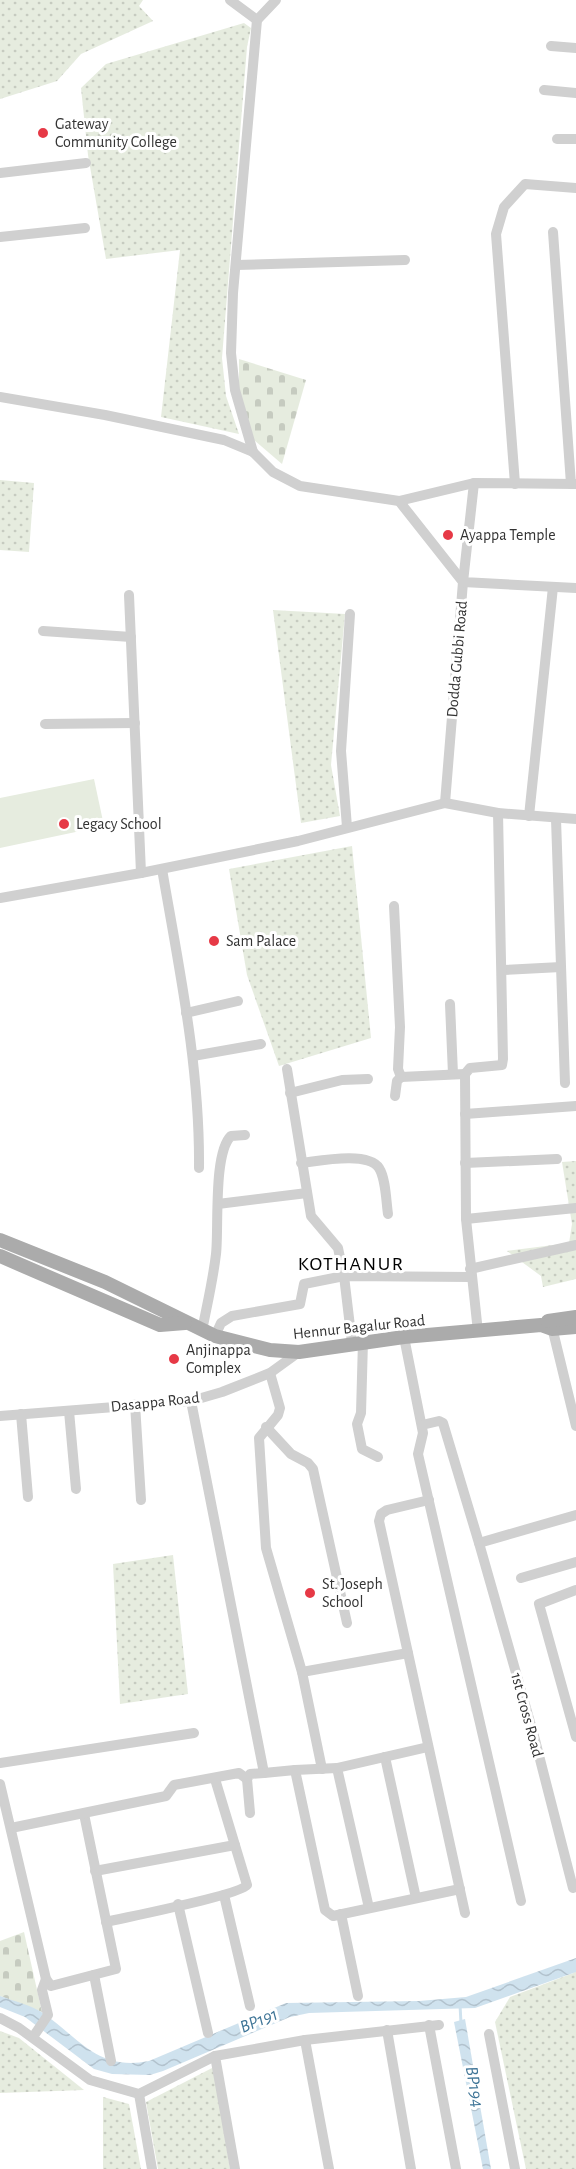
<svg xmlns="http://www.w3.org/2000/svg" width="576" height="2169" font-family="'Alegreya Sans',sans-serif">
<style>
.grass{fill:url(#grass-dots)}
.cemetery{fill:url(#cemetery-stones)}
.garden{fill:#e6ecdf}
.water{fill:url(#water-waves)}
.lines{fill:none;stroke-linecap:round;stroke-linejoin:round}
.stream{stroke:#cfe2ee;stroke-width:3}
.minor{stroke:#d0d0d0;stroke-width:10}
.major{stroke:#ababab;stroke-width:14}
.poi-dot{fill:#e63946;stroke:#fff;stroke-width:2}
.labels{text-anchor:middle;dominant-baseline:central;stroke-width:6;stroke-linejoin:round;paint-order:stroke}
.poi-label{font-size:16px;fill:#333;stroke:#fff;text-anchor:start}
.street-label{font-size:16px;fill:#333;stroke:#fff}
.water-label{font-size:18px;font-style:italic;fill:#3f7597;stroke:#fff}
.quarter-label{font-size:20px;letter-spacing:1.5px;fill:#000;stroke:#fff}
</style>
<defs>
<pattern id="grass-dots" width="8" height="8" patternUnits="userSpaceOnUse" patternTransform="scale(1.5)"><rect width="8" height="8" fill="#e6ecdf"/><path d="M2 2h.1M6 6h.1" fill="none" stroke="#c6cbc0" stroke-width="1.8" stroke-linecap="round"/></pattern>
<pattern id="cemetery-stones" width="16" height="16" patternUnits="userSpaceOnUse" patternTransform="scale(1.5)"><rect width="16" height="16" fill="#e6ecdf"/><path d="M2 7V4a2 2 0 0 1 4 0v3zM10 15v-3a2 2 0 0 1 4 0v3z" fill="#c6cbc0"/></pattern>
<pattern id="water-waves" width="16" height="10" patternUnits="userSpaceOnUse" patternTransform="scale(1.5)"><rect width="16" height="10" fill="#cfe2ee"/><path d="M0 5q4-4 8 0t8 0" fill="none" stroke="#b2c2cd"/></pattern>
</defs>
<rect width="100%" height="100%" fill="#fff"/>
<g class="grass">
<path d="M0,0h143l-4,6 14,15 -72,33 -24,27 -57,18z"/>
<path d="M244,23l7,5 -4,19 -25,311 4,38 13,38 -78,-17 19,-167 -74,9 -18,-104 -7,-67 25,-24z"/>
<path d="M0,480l34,3 -5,69 -29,-2z"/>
<path d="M273,610l72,4 -14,151 9,51 -39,7z"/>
<path d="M352,846l19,192 -92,28 -32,-91 -18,-106z"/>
<path d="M576,1161v118l-33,8 -2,-11 -34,-25 62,-8 3,-19 -10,-62z"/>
<path d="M173,1555l15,139 -68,10 -7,-140z"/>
<path d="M576,1972v197h-50l-31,-147 15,-25z"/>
<path d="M0,2031l19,7 65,52 -84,3z"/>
<path d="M214,2067l16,102h-72l-12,-67z"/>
<path d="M103,2097l26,7 12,65h-38z"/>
</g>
<g class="cemetery">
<path d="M239,359l67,21 -24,84 -28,-24 -15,-48z"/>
<path d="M24,1932l18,80 -42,-16v-55z"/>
</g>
<path class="garden" d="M94,779l10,47 -104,22v-50z"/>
<g class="water">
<path d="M576,1958v14l-101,36 -166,5 -19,4 -127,54 -13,4 -38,-1 -18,-5 -69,-52 -25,-10v-11c14,5 31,9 43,17 37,26 55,58 106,48l137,-58 133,-2 47,-4z"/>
<path d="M465,2019l26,150h-8l-29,-147z"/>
</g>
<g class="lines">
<path class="stream" d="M460,2005l1,18"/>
<g class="minor">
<path d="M230,0l27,20"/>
<path d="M551,46l25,2"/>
<path d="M544,90l32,3"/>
<path d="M557,139h19"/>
<path d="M0,173l86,-10"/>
<path d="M553,232l18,252"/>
<path d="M0,237l85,-9"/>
<path d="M236,265l169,-5"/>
<path d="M0,397l105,18 119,25 29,12 20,20 27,14 99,15 64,81 -18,221"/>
<path d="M253,452l-18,-62 -4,-37 2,-60 24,-273 19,-20"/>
<path d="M474,483l-11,99 113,6"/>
<path d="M515,484l-19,-250 8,-27 21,-23 51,4"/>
<path d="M399,501l75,-18 102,1"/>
<path d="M129,595l12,278"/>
<path d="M43,631l88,6"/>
<path d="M45,724l90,-1"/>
<path d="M529,816l24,-229"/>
<path d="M556,819l9,264"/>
<path d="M347,827l-6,-76 9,-137"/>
<path d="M162,869c17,99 38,198 37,299"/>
<path d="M0,898l141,-25 157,-32 147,-38 53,10 78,6"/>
<path d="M394,906l6,121 -2,42 3,8 64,-3"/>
<path d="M503,970l58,-3"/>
<path d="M450,1004l3,70"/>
<path d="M186,1013l52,-12"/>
<path d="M193,1056l68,-12"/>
<path d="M287,1069l24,147 27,32 6,28 8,67"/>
<path d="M290,1093l52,-13 26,-1"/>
<path d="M395,1096l2,-15 4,-4"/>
<path d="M465,1114l111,-8"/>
<path d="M301,1163c18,-2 67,-12 78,5 7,11 7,33 9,46"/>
<path d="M465,1163l92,-4"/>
<path d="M218,1204l89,-11"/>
<path d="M466,1219l110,-11"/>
<path d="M470,1269l106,-24"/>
<path d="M551,1323l25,103"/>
<path d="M202,1331c5,-26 11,-51 14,-77 3,-25 -3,-101 15,-118l14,-1"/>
<path d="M478,1332l-12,-113 -1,-145 5,-6 32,-3 1,-6 -5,-246"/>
<path d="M215,1336l6,-13 11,-7 68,-12 4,-20 40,-8 126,1"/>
<path d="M404,1337l19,96 -5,21 103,447"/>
<path d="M363,1341l-2,72 -4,11 5,25 16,8"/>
<path d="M270,1373l10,35 -2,7 -19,23 7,110 36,124 20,97"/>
<path d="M191,1401l73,372 31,-3 30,140 8,6 127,-27"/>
<path d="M135,1404l6,96"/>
<path d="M69,1411l7,78"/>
<path d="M21,1414l7,83"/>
<path d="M0,1416l191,-15 31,-9 48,-19 29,-21"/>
<path d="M422,1425l17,-4 4,2 36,120"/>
<path d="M266,1427l25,27 17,9 5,6 34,154"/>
<path d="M429,1500l-42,10 -6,4 -2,7 86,392"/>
<path d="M521,1578l55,-16"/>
<path d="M576,1590l-37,14 37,133"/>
<path d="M302,1672l106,-19"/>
<path d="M385,1757l31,141"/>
<path d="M0,1763l194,-30"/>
<path d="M337,1768l32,140"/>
<path d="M295,1770l42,-2 91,-21"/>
<path d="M0,1784l46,195 5,7 65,-17 -32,-155"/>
<path d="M250,1813l-3,-34 3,-5 14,-1"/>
<path d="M11,1828l155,-32 8,-11 65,-12 8,6"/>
<path d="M95,1871l140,-26"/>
<path d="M573,1888l-39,-152 -55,-193 97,-28"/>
<path d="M224,1895l26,111"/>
<path d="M178,1904l30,129"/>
<path d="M341,1914l17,82"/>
<path d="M106,1922c21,-5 134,-27 141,-37l-32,-106"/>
<path d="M94,1975l17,86"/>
<path d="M0,2018l19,10 71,52 49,14 76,-38 90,-16 134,-15"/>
<path d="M429,2025l27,144"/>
<path d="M387,2030l24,139"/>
<path d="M489,2034l26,135"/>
<path d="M33,2037l15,-22 -6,-25 4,-11"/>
<path d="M305,2040l24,129"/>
<path d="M215,2056l20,113"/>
<path d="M139,2094l13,75"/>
</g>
<g class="major">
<path d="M0,1240l105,42 110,54 55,14 29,2 105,-15 137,-12 11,4 24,-2"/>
<path d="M0,1256l160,69 25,-2"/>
<path d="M548,1321l28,-4"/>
</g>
</g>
<g class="poi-dot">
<circle cx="43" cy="133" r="6"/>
<circle cx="448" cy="535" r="6"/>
<circle cx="64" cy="824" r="6"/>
<circle cx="214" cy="941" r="6"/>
<circle cx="174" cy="1359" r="6"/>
<circle cx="310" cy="1593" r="6"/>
</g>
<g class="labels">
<g class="poi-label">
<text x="55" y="124">Gateway<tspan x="55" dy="18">Community College</tspan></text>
<text x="460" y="535">Ayappa Temple</text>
<text x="76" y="824">Legacy School</text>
<text x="226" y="941">Sam Palace</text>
<text x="186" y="1350">Anjinappa<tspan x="186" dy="18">Complex</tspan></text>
<text x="322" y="1584">St. Joseph<tspan x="322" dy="18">School</tspan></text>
</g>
<g class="street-label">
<text transform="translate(457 659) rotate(-85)">Dodda Gubbi Road</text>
<text transform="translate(359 1327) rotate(-6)">Hennur Bagalur Road</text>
<text transform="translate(155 1402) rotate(-6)">Dasappa Road</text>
<text transform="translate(527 1715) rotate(75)">1st Cross Road</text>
</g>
<g class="water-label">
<text transform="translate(259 2021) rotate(-22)">BP191</text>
<text transform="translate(474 2087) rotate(81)">BP194</text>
</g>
<g class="quarter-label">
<text x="351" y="1264">KOTHANUR</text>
</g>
</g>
</svg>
